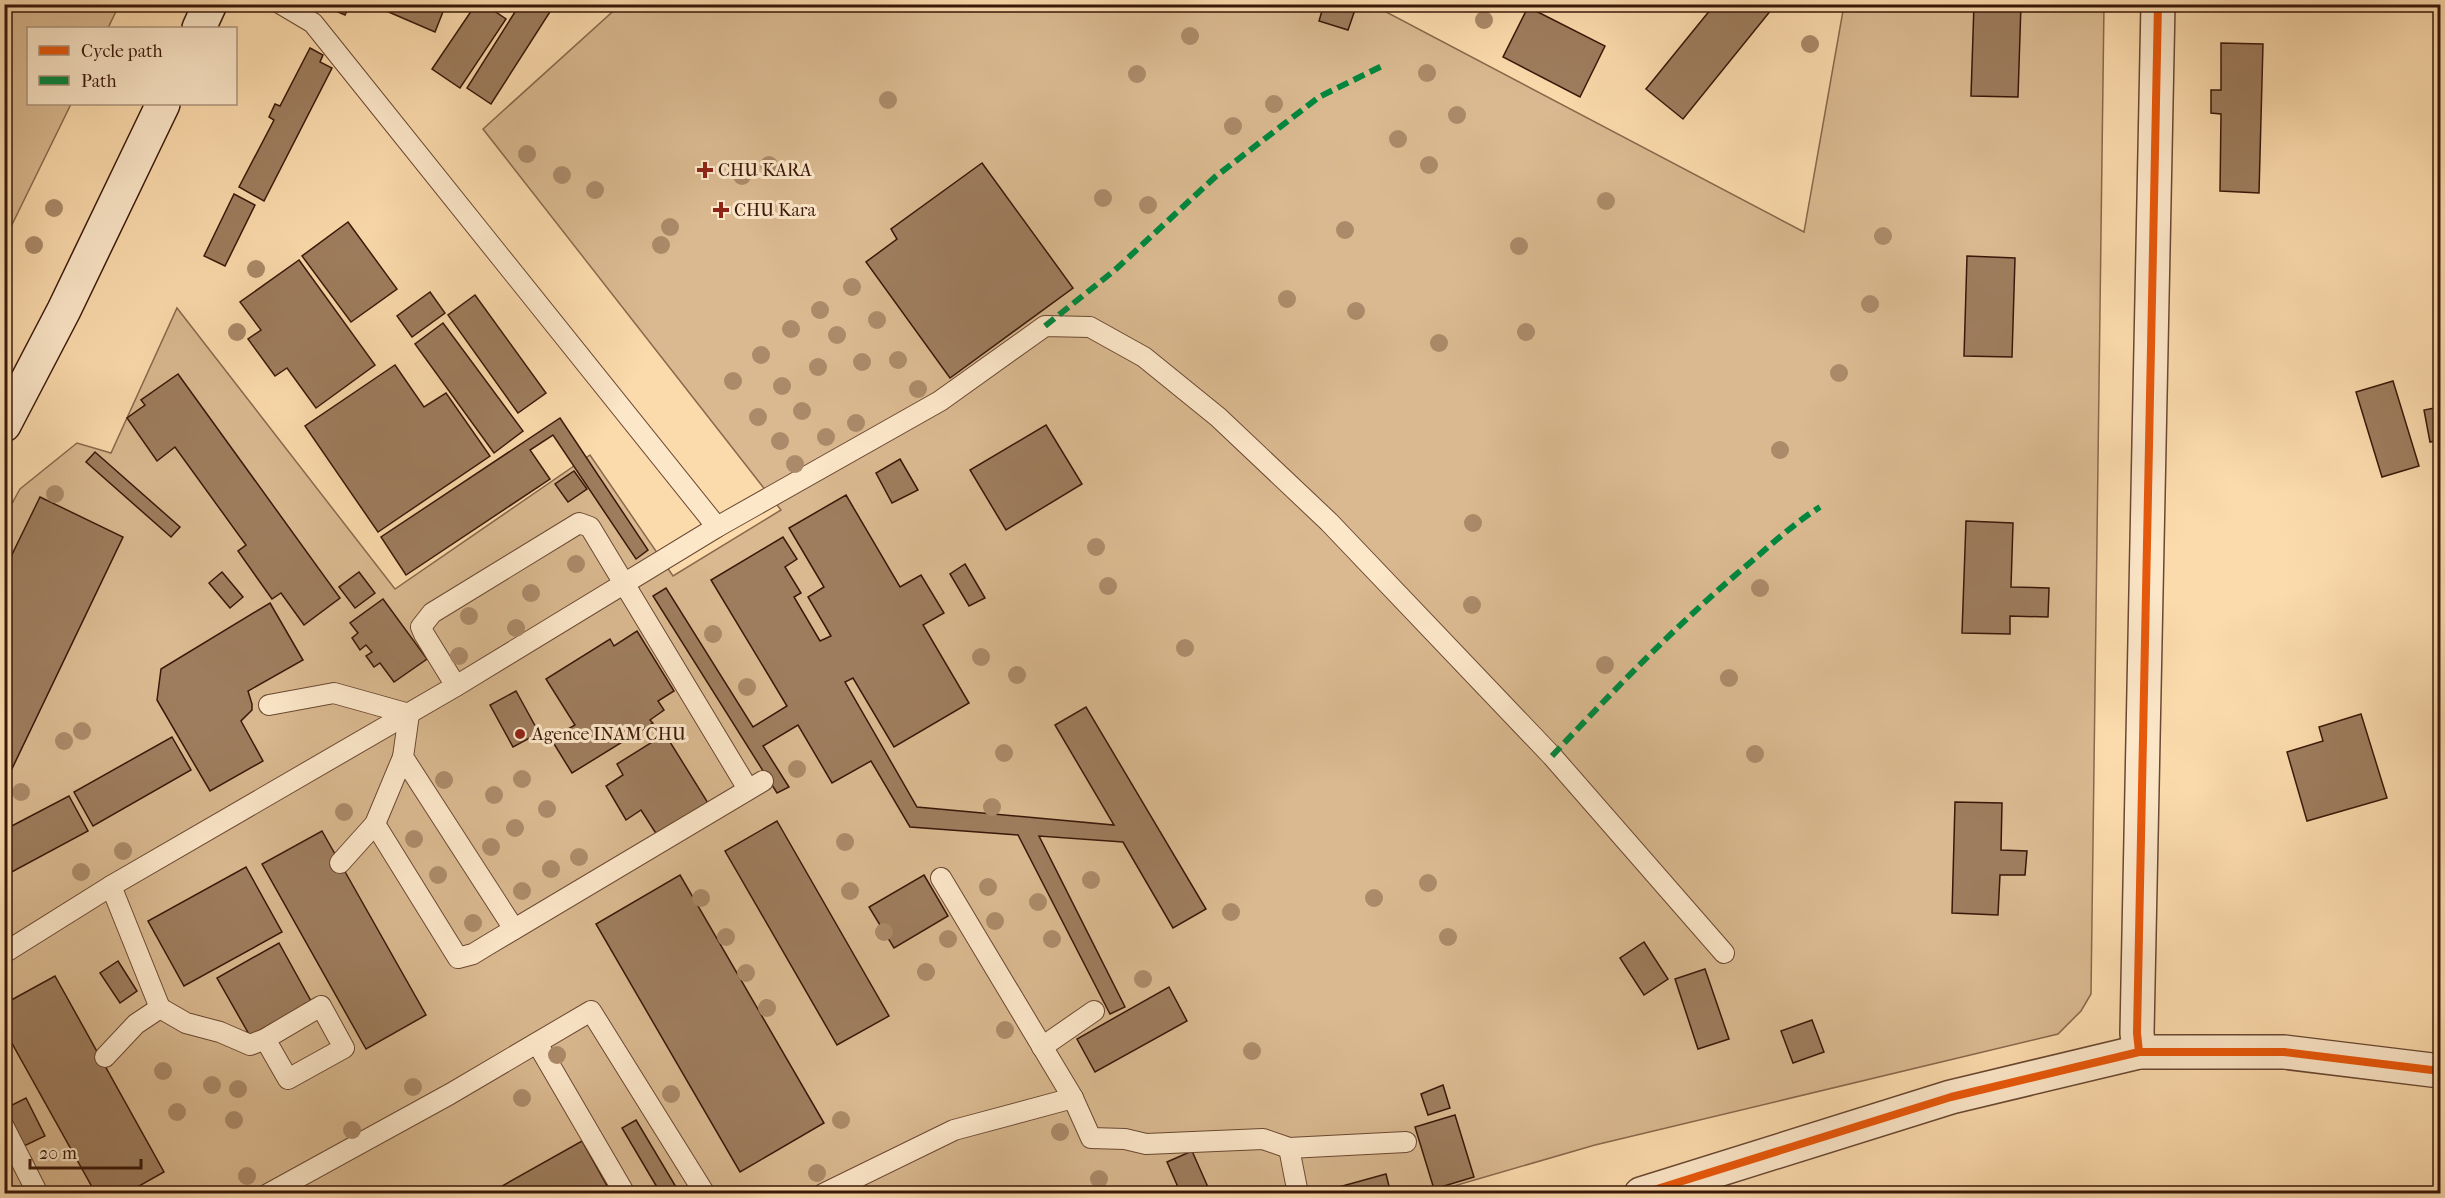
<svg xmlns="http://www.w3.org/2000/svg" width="2445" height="1198" font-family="'IM FELL French Canon',serif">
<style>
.green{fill:#dab990;stroke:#8a684c;stroke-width:1.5}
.building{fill:#9e7d5e;stroke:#3a1809;stroke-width:1.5}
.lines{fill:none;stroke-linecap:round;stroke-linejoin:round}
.lane-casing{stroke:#6a4832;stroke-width:22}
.street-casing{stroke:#6a4832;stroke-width:36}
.secondary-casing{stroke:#3a1809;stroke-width:36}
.lane{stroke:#fce7c9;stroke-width:20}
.street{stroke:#fce7c9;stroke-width:33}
.secondary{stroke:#fce7c9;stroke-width:33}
.quiet{stroke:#00873e;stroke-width:6;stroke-dasharray:12 6;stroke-linecap:butt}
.cycleway-casing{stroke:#fce7c9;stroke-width:11}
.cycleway{stroke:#e8590c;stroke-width:8}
.tree{fill:#ab8a69}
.poi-dot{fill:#8f2418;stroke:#fce7c9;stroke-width:2}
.labels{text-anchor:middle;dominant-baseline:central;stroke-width:6;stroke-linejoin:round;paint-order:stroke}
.poi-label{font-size:18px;fill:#3a1809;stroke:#fce7c9;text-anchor:start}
</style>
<rect width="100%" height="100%" fill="#fbdaac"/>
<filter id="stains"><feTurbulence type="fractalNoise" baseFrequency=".00333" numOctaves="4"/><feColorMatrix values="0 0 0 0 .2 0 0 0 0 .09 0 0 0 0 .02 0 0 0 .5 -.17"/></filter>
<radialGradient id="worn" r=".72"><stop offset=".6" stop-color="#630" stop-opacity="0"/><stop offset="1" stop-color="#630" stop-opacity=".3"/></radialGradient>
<g class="green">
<path d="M5,4l114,1 -11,23h-80v76h43l-66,135z"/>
<path d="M620,5h753l431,227 40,-227h260l-13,989 -10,17 -23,23 -463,111 -165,48h-1425l-1,-675 16,-29 57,-46 34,10 66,-145 218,281 195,-134 83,121 108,-66 -298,-381z"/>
</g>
<g class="building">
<path d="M328,4h22l-5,11 -18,-8z"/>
<path d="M370,4h76l-11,28z"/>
<path d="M476,4h8l22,15 -46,69 -28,-19z"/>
<path d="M520,4h35l-64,100 -24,-16z"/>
<path d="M1324,4h33l-9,26 -29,-9z"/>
<path d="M1715,4h61l-93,115 -37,-30z"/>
<path d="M1974,4h47l-3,93 -47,-1z"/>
<path d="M1528,7l77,39 -25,51 -77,-40z"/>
<path d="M2221,43l42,1 -4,149 -39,-2 1,-77 -10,-1v-23h10z"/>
<path d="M310,48l13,7 -3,7 12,6 -68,133 -25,-14 35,-67 -5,-3 6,-13 5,2z"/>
<path d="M982,163l91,125 -123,90 -84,-116 31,-23 -6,-10z"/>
<path d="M234,194l21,11 -30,61 -21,-10z"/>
<path d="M348,222l49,67 -46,33 -49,-66z"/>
<path d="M1967,256l48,2 -3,99 -48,-1z"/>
<path d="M299,260l76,105 -59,43 -29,-40 -12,8 -27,-37 13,-9 -21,-28z"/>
<path d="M430,292l15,21 -33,24 -15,-21z"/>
<path d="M475,295l71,98 -28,20 -70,-98z"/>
<path d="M443,323l80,108 -29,22 -79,-109z"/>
<path d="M395,365l29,42 22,-14 44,63 -112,76 -73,-106z"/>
<path d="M178,374l162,224 -36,27 -23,-32 -9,6 -34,-48 8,-6 -71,-98 -18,14 -30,-43 18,-13 -4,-5z"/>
<path d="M2393,381l26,85 -37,11 -26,-85z"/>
<path d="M2440,407v33l-10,2 -6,-32z"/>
<path d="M560,418l88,132 -12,9 -83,-124 -23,15 20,29 -144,96 -25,-38z"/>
<path d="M1046,425l36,59 -76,46 -36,-60z"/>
<path d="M95,452l85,75 -9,10 -85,-75z"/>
<path d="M900,459l18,31 -26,13 -16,-30z"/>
<path d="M574,471l13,18 -19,13 -13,-18z"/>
<path d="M846,495l54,92 21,-12 23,38 -21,12 46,78 -75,44 -41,-69 -8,4 72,125 197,18 -59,-100 31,-18 120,202 -33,19 -50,-86 -84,-6 86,171 -15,7 -92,-179 -108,-8 -39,-66 -39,22 -34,-58 -35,21 26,41 -12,6 -124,-197 13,-8 87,139 34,-21 -76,-126 72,-43 14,22 -12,8 16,26 -7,4 26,44 11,-5 -23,-39 16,-10 -35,-59z"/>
<path d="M40,497l83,40 -114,238 -5,-2v-202z"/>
<path d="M1966,521l47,2 -2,64 38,1 -1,29 -38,-1v18l-48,-1z"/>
<path d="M965,564l20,34 -16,8 -19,-32z"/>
<path d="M222,572l21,25 -13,11 -21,-25z"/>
<path d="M359,572l16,21 -20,15 -16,-21z"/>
<path d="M383,599l44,60 -33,23 -14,-19 -6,4 -8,-11 6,-4 -6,-7 -6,5 -8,-12 6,-5 -8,-10z"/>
<path d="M270,603l33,57 -55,31 4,13v6l-11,11 22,40 -53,30 -53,-91 4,-31z"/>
<path d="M637,631l37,60 -16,10 6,9 -14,10 3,3 -81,50 -21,-34 24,-14 -29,-46 64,-40 4,7z"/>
<path d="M516,691l23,42 -26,14 -23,-42z"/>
<path d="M2361,714l26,84 -80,23 -20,-69 36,-11 -4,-14z"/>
<path d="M665,734l43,69 -51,32 -16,-25 -15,10 -20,-34 17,-11 -6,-11z"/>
<path d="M172,737l19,33 -98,56 -19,-34z"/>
<path d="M69,796l19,35 -80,43 -4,-7v-37z"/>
<path d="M1955,802l47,1 -1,47 26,1 -2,24h-25l-2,40 -46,-2z"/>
<path d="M777,821l112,195 -52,29 -112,-194z"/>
<path d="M322,831l104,184 -60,34 -104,-185z"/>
<path d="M246,867l36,65 -98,54 -36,-65z"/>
<path d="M680,875l144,248 -84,49 -144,-248z"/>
<path d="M924,875l24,41 -54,32 -25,-41z"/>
<path d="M1644,942l24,37 -24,16 -24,-37z"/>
<path d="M279,943l32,58 -61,35 -33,-58z"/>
<path d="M118,961l19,30 -17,12 -20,-30z"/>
<path d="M1705,969l24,70 -31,10 -23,-70z"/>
<path d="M55,976l109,196 -39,22h-29l-92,-165v-25z"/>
<path d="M1169,987l18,34 -92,51 -18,-33z"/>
<path d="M1812,1020l12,32 -31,11 -12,-32z"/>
<path d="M1443,1085l7,23 -22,7 -7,-21z"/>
<path d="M26,1098l19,38 -21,10 -18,-38z"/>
<path d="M1455,1115l19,62 -40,12 -19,-62z"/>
<path d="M636,1120l40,67 -11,7h-4l-39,-66z"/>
<path d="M582,1141l29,52 -123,1z"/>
<path d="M1192,1151l19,43h-30l-14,-32z"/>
<path d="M1386,1174l5,20h-54l-2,-6z"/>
</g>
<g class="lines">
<g class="lane-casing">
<g id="lane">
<path d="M281,4l32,19 404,504"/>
<path d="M456,686l-32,-52 -3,-7 11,-14 147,-90 11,4 158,262"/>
<path d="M269,705l65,-12 75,21 -6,43 111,172"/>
<path d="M375,824l83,134 15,-4 13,-8 277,-165"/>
<path d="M340,863l35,-39 28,-67"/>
<path d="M941,878l132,220 18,40 34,1 21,5 117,-5 26,9 117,-6"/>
<path d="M111,886l49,122"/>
<path d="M4,953l107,-67 345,-200 261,-159 223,-126 105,-75 45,1 54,30 74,60 111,105 223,234 172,197"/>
<path d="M537,1043l88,151"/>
<path d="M1042,1047l52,-36"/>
<path d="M105,1057l31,-33 24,-16 26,15 34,9 30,13 15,-6 56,-33 23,42 -56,31 -23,-40"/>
<path d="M4,1127l34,67"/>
<path d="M1289,1148l9,46"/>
<path d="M268,1194l182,-100 141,-83 114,183"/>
<path d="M823,1194l131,-64 119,-32"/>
</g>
</g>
<g class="street-casing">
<g id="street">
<path d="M2139,1052l-2,-19 21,-1029"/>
<path d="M1641,1194l310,-97 188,-45h145l156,19"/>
</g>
</g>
<g class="secondary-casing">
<g id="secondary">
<path d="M199,28l11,-24"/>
<path d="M4,425l60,-115 99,-206"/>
</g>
</g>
<use href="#lane" class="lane"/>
<use href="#street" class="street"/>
<use href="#secondary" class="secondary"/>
<g class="quiet">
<path d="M1045,326l70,-56 100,-93 104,-80 65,-32"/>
<path d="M1552,756c64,-68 128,-135 200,-195 22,-19 44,-39 68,-54"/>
</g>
<g class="cycleway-casing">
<g id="cycleway">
<path d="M2139,1052l-2,-19 21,-1029"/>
<path d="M1641,1194l310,-97 188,-45h145l156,19"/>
</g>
</g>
<use href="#cycleway" class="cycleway"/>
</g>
<g class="tree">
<circle cx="1484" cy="20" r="9"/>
<circle cx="1190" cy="36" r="9"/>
<circle cx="1810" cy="44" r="9"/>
<circle cx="1427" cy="73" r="9"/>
<circle cx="1137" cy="74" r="9"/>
<circle cx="888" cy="100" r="9"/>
<circle cx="1274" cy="104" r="9"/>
<circle cx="1457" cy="115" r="9"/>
<circle cx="1233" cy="126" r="9"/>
<circle cx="1398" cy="139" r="9"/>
<circle cx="527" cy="154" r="9"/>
<circle cx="769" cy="165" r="9"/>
<circle cx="1429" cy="165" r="9"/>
<circle cx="562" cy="175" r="9"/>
<circle cx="742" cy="176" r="9"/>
<circle cx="595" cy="190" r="9"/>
<circle cx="1103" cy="198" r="9"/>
<circle cx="1606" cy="201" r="9"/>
<circle cx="1148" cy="205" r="9"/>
<circle cx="54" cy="208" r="9"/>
<circle cx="670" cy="227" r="9"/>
<circle cx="1345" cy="230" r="9"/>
<circle cx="1883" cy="236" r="9"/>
<circle cx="34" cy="245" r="9"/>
<circle cx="661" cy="245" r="9"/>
<circle cx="1519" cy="246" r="9"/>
<circle cx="256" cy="269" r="9"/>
<circle cx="852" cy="287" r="9"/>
<circle cx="1287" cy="299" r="9"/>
<circle cx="1870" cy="304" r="9"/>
<circle cx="820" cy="310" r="9"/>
<circle cx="1356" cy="311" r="9"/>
<circle cx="877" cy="320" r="9"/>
<circle cx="791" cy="329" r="9"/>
<circle cx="237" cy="332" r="9"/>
<circle cx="1526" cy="332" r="9"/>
<circle cx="837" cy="335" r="9"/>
<circle cx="1439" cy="343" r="9"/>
<circle cx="761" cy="355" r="9"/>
<circle cx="898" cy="360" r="9"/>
<circle cx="862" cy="362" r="9"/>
<circle cx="818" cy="367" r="9"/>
<circle cx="1839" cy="373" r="9"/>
<circle cx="733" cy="381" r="9"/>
<circle cx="782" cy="386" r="9"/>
<circle cx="918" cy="389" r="9"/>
<circle cx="802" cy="411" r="9"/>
<circle cx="758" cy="417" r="9"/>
<circle cx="856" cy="423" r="9"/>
<circle cx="826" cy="437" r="9"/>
<circle cx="780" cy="441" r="9"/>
<circle cx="1780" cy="450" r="9"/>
<circle cx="795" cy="464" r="9"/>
<circle cx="55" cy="494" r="9"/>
<circle cx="1473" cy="523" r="9"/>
<circle cx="1096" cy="547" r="9"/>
<circle cx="576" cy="564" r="9"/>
<circle cx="1108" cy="586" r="9"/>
<circle cx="1760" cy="588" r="9"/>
<circle cx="531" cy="593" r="9"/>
<circle cx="1472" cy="605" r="9"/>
<circle cx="469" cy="616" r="9"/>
<circle cx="516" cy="628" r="9"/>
<circle cx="713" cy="634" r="9"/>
<circle cx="1185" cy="648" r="9"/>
<circle cx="459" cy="656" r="9"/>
<circle cx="981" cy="657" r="9"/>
<circle cx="1605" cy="665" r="9"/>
<circle cx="1017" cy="675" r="9"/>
<circle cx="1729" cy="678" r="9"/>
<circle cx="747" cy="687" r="9"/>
<circle cx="82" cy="731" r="9"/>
<circle cx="64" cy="741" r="9"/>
<circle cx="1004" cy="753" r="9"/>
<circle cx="1755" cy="754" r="9"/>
<circle cx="797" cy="769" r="9"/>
<circle cx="522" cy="779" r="9"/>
<circle cx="444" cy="780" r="9"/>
<circle cx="21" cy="792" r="9"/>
<circle cx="494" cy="795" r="9"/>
<circle cx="992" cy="807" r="9"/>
<circle cx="547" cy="809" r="9"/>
<circle cx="344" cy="812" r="9"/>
<circle cx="515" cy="828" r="9"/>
<circle cx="414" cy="839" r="9"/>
<circle cx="845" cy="842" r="9"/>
<circle cx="491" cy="847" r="9"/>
<circle cx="123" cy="851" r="9"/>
<circle cx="579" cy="857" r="9"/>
<circle cx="551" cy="869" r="9"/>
<circle cx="81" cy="872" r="9"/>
<circle cx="438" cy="875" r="9"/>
<circle cx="1091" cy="880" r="9"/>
<circle cx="1428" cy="883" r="9"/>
<circle cx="988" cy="887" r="9"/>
<circle cx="522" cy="891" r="9"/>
<circle cx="850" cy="891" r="9"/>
<circle cx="701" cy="898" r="9"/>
<circle cx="1374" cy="898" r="9"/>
<circle cx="1038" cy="902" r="9"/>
<circle cx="1231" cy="912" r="9"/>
<circle cx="995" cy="921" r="9"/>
<circle cx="473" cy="923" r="9"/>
<circle cx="884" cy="932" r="9"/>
<circle cx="726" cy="937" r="9"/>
<circle cx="1448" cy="937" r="9"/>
<circle cx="948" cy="939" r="9"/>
<circle cx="1052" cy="939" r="9"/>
<circle cx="926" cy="972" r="9"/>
<circle cx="746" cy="973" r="9"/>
<circle cx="1143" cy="979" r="9"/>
<circle cx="767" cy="1008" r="9"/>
<circle cx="1005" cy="1030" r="9"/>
<circle cx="1252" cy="1051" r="9"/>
<circle cx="557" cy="1055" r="9"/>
<circle cx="163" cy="1071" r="9"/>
<circle cx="212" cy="1085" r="9"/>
<circle cx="413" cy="1087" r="9"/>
<circle cx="238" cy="1089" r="9"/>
<circle cx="671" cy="1094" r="9"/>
<circle cx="522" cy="1098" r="9"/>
<circle cx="177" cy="1112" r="9"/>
<circle cx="234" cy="1120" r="9"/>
<circle cx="841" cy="1120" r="9"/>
<circle cx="352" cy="1130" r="9"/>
<circle cx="1060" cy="1132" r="9"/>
<circle cx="817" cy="1173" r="9"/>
<circle cx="247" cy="1176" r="9"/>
<circle cx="1099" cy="1179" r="9"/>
</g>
<g class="poi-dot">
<path d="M702 161h6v6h6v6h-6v6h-6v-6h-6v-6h6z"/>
<path d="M718 201h6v6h6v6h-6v6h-6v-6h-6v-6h6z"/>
<circle cx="520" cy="734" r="6"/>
</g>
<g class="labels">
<g class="poi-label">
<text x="718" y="170">CHU KARA</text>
<text x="734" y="210">CHU Kara</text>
<text x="532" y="734">Agence INAM CHU</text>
</g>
</g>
<rect width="2445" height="1198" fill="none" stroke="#fbdaac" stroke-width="24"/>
<rect x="6" y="6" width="2433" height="1186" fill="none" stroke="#3a1809" stroke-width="3"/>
<rect x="12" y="12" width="2421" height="1174" fill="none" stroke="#3a1809" stroke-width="1.5"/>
<rect x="27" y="27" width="210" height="78" fill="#fce7c9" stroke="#ae947c" stroke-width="1.5"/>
<rect x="39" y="46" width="30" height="9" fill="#e8590c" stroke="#ae947c" stroke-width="1.5"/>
<text x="81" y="57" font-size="18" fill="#3a1809">Cycle path</text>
<rect x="39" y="76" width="30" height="9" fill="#00873e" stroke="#ae947c" stroke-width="1.5"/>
<text x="81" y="87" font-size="18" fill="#3a1809">Path</text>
<path d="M30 1159v9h111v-9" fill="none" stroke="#3a1809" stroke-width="3"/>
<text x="39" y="1159" font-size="18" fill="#3a1809" stroke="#fce7c9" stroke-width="4.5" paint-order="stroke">20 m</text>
<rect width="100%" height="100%" filter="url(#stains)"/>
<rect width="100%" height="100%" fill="url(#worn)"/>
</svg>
